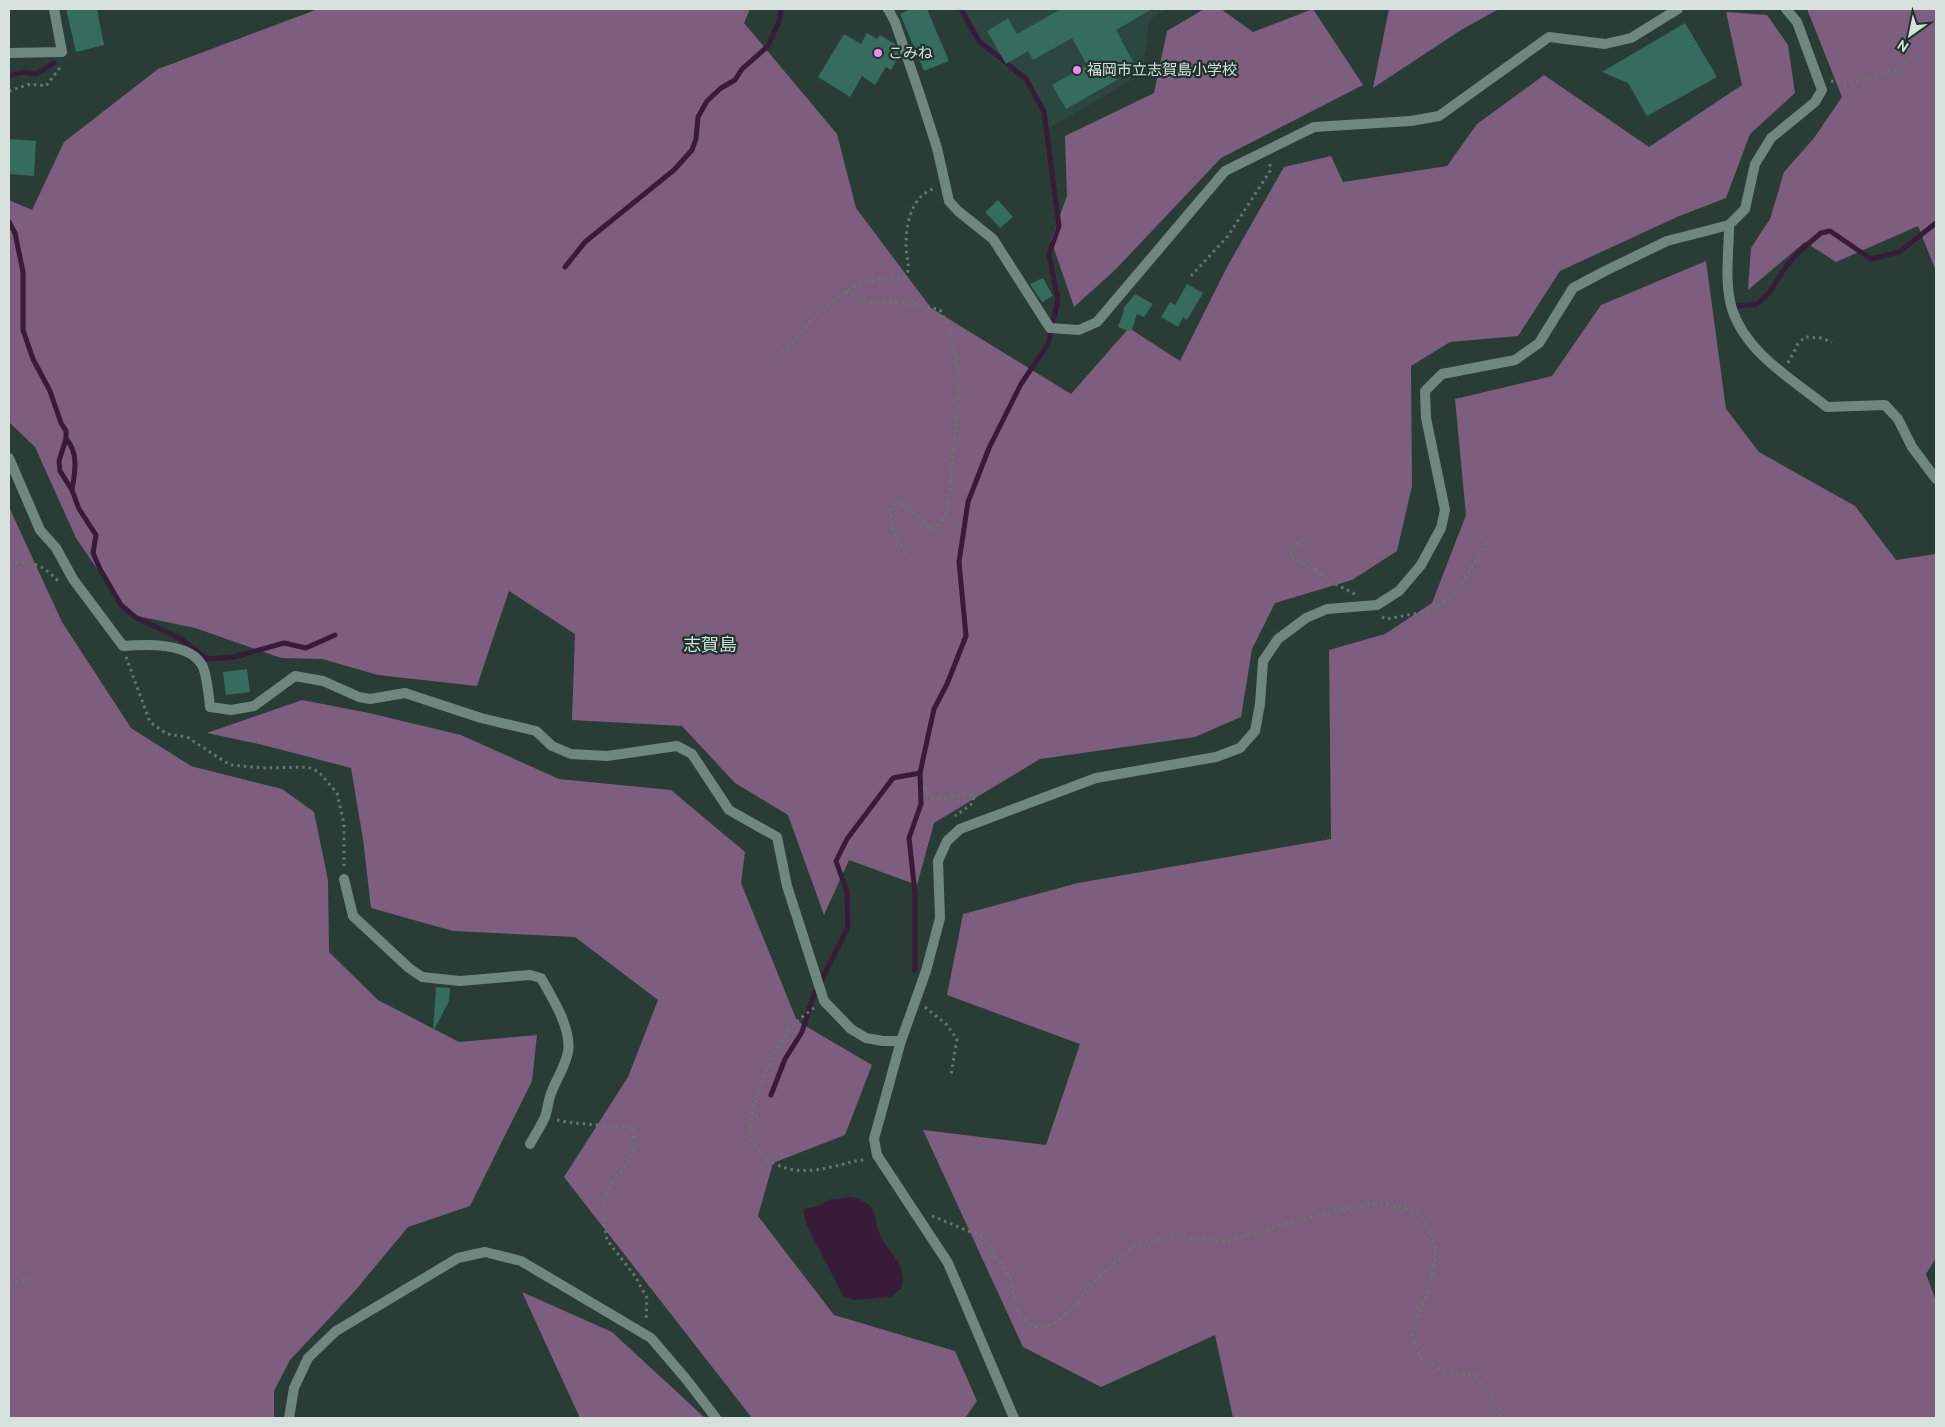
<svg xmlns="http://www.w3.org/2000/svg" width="1945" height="1427" font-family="Cabin,'Noto Sans JP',sans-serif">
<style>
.built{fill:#2c473f}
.forest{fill:#7e5e7e}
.water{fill:#371b37}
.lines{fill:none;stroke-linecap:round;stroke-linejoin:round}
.stream{stroke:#371b37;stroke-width:5}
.building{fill:#356c5e}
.path{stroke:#667671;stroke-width:3;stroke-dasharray:2.5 4;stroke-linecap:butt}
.street{stroke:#708780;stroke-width:10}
.poi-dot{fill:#f28af3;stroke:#1f322c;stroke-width:2}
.labels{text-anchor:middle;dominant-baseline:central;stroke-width:4.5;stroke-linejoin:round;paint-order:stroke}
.poi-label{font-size:15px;fill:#d7e2df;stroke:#1f322c;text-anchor:start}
.quarter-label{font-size:18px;fill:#cee5de;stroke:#1f322c}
</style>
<rect width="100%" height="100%" fill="#293c36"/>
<path class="built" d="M959,9h209l-19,11 -6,53 -95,56 -23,-54 -23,-9 -21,-21 -20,-30z"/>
<g class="forest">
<path d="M318,9h432l-6,14 93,111 19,74 75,100 140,86 58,-66 51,33 47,-94 57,-100 47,-11 12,26 104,-16 30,-42 67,-49 105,72 93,-62 -16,-73 41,3 21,30 7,48 -45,41 -24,64 -49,19 -117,54 -42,65 -68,6 -39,24 1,120 -15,65 -45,29 -77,23 -23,46 -11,68 -46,20 -155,22 -106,64 -17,62 -68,-25 -25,55 -36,-100 -53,-32 -53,-57 -110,-6 3,-86 -66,-43 -32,95 -99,-11 -56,-16 -41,-1 -86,-30 -67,-14 -52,-76 -41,-91 -26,-25v-222l23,10 32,-68 94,-73z"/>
<path d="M1204,9h17l32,23 60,-23 50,76 -142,73 -106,112 -41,37 -23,-67 16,-44 -2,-60 89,-43 13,-62z"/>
<path d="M1389,9h110l-38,21 -88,58z"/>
<path d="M1807,9h129v262l-18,-45 -82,36 -31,-20 -57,48 3,-42 19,-29 14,-47 30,-34 28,-41z"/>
<path d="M1706,261l20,148 33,43 96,54 41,54 40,-6v704l-10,16 10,27v117h-703l-18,-83 -114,52 -78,-40 -100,-217 123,15 34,-101 -133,-49 16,-81 115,-31 253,-44 -2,-189 56,-16 47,-31 34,-88 -11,-116 97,-23 49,-71z"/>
<path d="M9,507l53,115 69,106 60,38 91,23 32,23 14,68 1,72 49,48 81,42 78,-7 -5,46 -62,125 -62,21 -54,65 -64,68 -16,31v27h-265z"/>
<path d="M302,700l67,13 92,22 98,44 112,11 74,62 -4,31 56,138 75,44 -27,70 -72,28 -15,53 76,99 121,36 22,50 -12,17h-213l-188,-241 64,-100 30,-77 -83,-63 -122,-6 -82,-23 -8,-69 -12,-71 -88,-23 -56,-12z"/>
<path d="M522,1292l90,40 93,86h-125z"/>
</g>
<path class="water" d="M851,1197c6,2 14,4 18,8 9,9 6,16 9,25 8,24 30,29 23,59l-11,8 -36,3 -10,-3 -37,-71 -4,-17 12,-2 14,-7z"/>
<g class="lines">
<g class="stream">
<path d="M9,76l12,-4 15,2 18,-11"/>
<path d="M9,222l6,11 8,39v58l10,29 17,32 11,32 5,8v8l-7,22 1,10 12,19 7,19 17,26 -3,18 7,16 21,36 14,12 46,22 26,20 27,-2 50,-14 22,5 29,-13"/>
<path d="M565,267l20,-25 89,-72 18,-20 4,-11 2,-22 9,-16 14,-13 14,-8 7,-11 26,-23 12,-27 1,-10"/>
<path d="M1737,306l20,-2 12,-11 18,-28 14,-15 20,-17 9,-2 41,28 28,-7 37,-29"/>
<path d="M66,439c13,13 9,34 6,51"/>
<path d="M915,971v-78l-6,-55 12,-34 -1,-31 14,-64 13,-25 19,-48 -7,-74 9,-60 21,-54 32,-64 27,-40 10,-44 -9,-46 10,-28 -15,-114 -18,-33 -47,-38 -18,-32"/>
<path d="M771,1095l14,-36 17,-27 11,-35 35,-70 -1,-35 -11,-31 11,-22 46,-61 27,-5"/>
</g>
</g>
<g class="building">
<path d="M66,9h31l7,36 -28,7z"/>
<path d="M911,9h16l22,52 -25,10 -24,-57z"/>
<path d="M1061,9h91l-36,21 19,35 -21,12 3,3 -51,29 -14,-24 35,-20 -15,-27 -39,22 -5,-9 -22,13 -19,-33 21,-13 9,16z"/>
<path d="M1685,23l32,54 -70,39 -19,-33 -26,-11z"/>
<path d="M867,33l10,6 3,-4 15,9 4,12 -8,14 -5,-3 -11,18 -13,-9 -12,21 -32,-20 26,-43 17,10z"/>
<path d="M9,139l27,2 -2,35 -25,-2z"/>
<path d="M998,200l15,17 -13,11 -15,-16z"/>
<path d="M1043,278l10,18 -11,6 -12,-18z"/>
<path d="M1187,284l16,9 -16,27 -4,-3 -5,10 -17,-10 9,-15 5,3z"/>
<path d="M1135,294l18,10 -9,13 -7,-3 -6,18 -13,-5 6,-17 -1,-1z"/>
<path d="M247,669l3,23 -24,3 -3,-23z"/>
<path d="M436,987l14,1 -1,13 -16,31z"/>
</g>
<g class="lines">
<g class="path">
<path d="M1831,81l13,3 54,-14 16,-16"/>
<path d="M9,91l21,-7 16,2 16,-21"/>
<path d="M1191,276l37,-40 42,-65v-8"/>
<path d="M846,291l17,10 56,3 21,6 10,19 10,52 -12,128 -7,14 -8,7 -7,-5 -12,-13 -17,-11 -7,7c2,22 4,31 18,48"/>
<path d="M779,358l40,-46 36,-27 28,-7 23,-1c5,-12 0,-19 0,-31 0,-22 5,-49 27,-57"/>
<path d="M1788,363l10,-19 7,-7 16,1 11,4"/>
<path d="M1304,539l-12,11 -3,7 26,12 14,12 26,13"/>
<path d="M9,563c23,-2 33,1 49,18"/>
<path d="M1382,617l5,2 42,-8 14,-8 13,-11 7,-10 23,-39"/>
<path d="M126,657l24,65 17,12 20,3 43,28 35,3 43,-1 11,5 18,21 7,31v45"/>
<path d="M925,787l6,11c15,3 28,-5 43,-3l-1,8 -18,13"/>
<path d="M925,1007l22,18 10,14 -6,36"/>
<path d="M814,1008c-8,6 -17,13 -23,20 -16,19 -49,89 -38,113 6,12 14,20 27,25 18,8 41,4 60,-1 9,-2 16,-5 26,-5"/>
<path d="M557,1120c26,6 52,4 77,9v20l-4,12 -17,20 -9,17 -1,17 4,25 28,36 12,22 -1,23"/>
<path d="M932,1216l51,21 26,39 10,39 15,12 19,-2 19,-16 26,-31 37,-32 35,-10 56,5 109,-31 46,-7 31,6 17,17 7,26 -5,28 -19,54 8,24 22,12 34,6 21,28 4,14"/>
<path d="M9,1283l22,-4"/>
</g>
<g class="street">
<path d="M888,9l7,13 24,70 18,56 12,53 9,10 35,28 57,89 29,2 18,-8 128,-151 89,-44 97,-6 28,-5 110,-79 56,7 26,-6 47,-29"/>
<path d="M9,53l53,-1 -8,-43"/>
<path d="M1729,225c0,27 -5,58 3,84 14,44 61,71 95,98l58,-2 13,14 14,28 24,32"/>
<path d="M9,458l31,72 16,18 17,31 50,67c23,-2 66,-4 79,19 4,7 7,32 8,42l21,3 23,-4 41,-30 28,5 36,16 11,2 35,-6 76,25 55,13 16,15 19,8 36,2 70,-10 15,8 37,56 48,27 10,49 37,115 27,28 15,9 17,3h18"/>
<path d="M344,879l9,37 56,52 13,9 38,4 70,-6 11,3c11,19 31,51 27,74 -3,15 -11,26 -16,39 -4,8 -4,18 -7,26 -4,9 -10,18 -15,27"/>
<path d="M289,1418l5,-30 14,-30 28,-27 122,-73 27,-6 36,9 130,77 35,41 30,39"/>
<path d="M1014,1418l-66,-155 -71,-108 -3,-16 27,-98 25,-70 14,-53 -2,-57 9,-20 13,-12 136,-51 120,-21 24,-9 15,-17 5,-27 3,-43 15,-22 28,-21 21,-9 50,-4 22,-14 22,-26 20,-37 4,-18 -19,-92 -1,-27 17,-17 73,-14 24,-17 34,-55 32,-17 62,-30 62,-16 16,-16 10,-45 16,-26 44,-36 7,-12 -25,-68 -11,-13"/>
</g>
</g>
<g class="poi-dot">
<circle cx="878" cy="53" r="5"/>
<circle cx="1077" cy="70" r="5"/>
</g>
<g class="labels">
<g class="poi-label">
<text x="888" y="53">こみね</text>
<text x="1087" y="70">福岡市立志賀島小学校</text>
</g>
<g class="quarter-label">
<text x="710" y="645">志賀島</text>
</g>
</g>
<rect width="1945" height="1427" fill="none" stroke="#d7e2df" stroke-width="20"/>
<g transform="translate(1910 35) rotate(213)" stroke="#1f322c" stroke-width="4" paint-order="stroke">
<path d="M0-4L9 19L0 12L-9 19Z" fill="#d7e2df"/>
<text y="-8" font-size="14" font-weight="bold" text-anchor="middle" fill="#d7e2df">N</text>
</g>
</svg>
